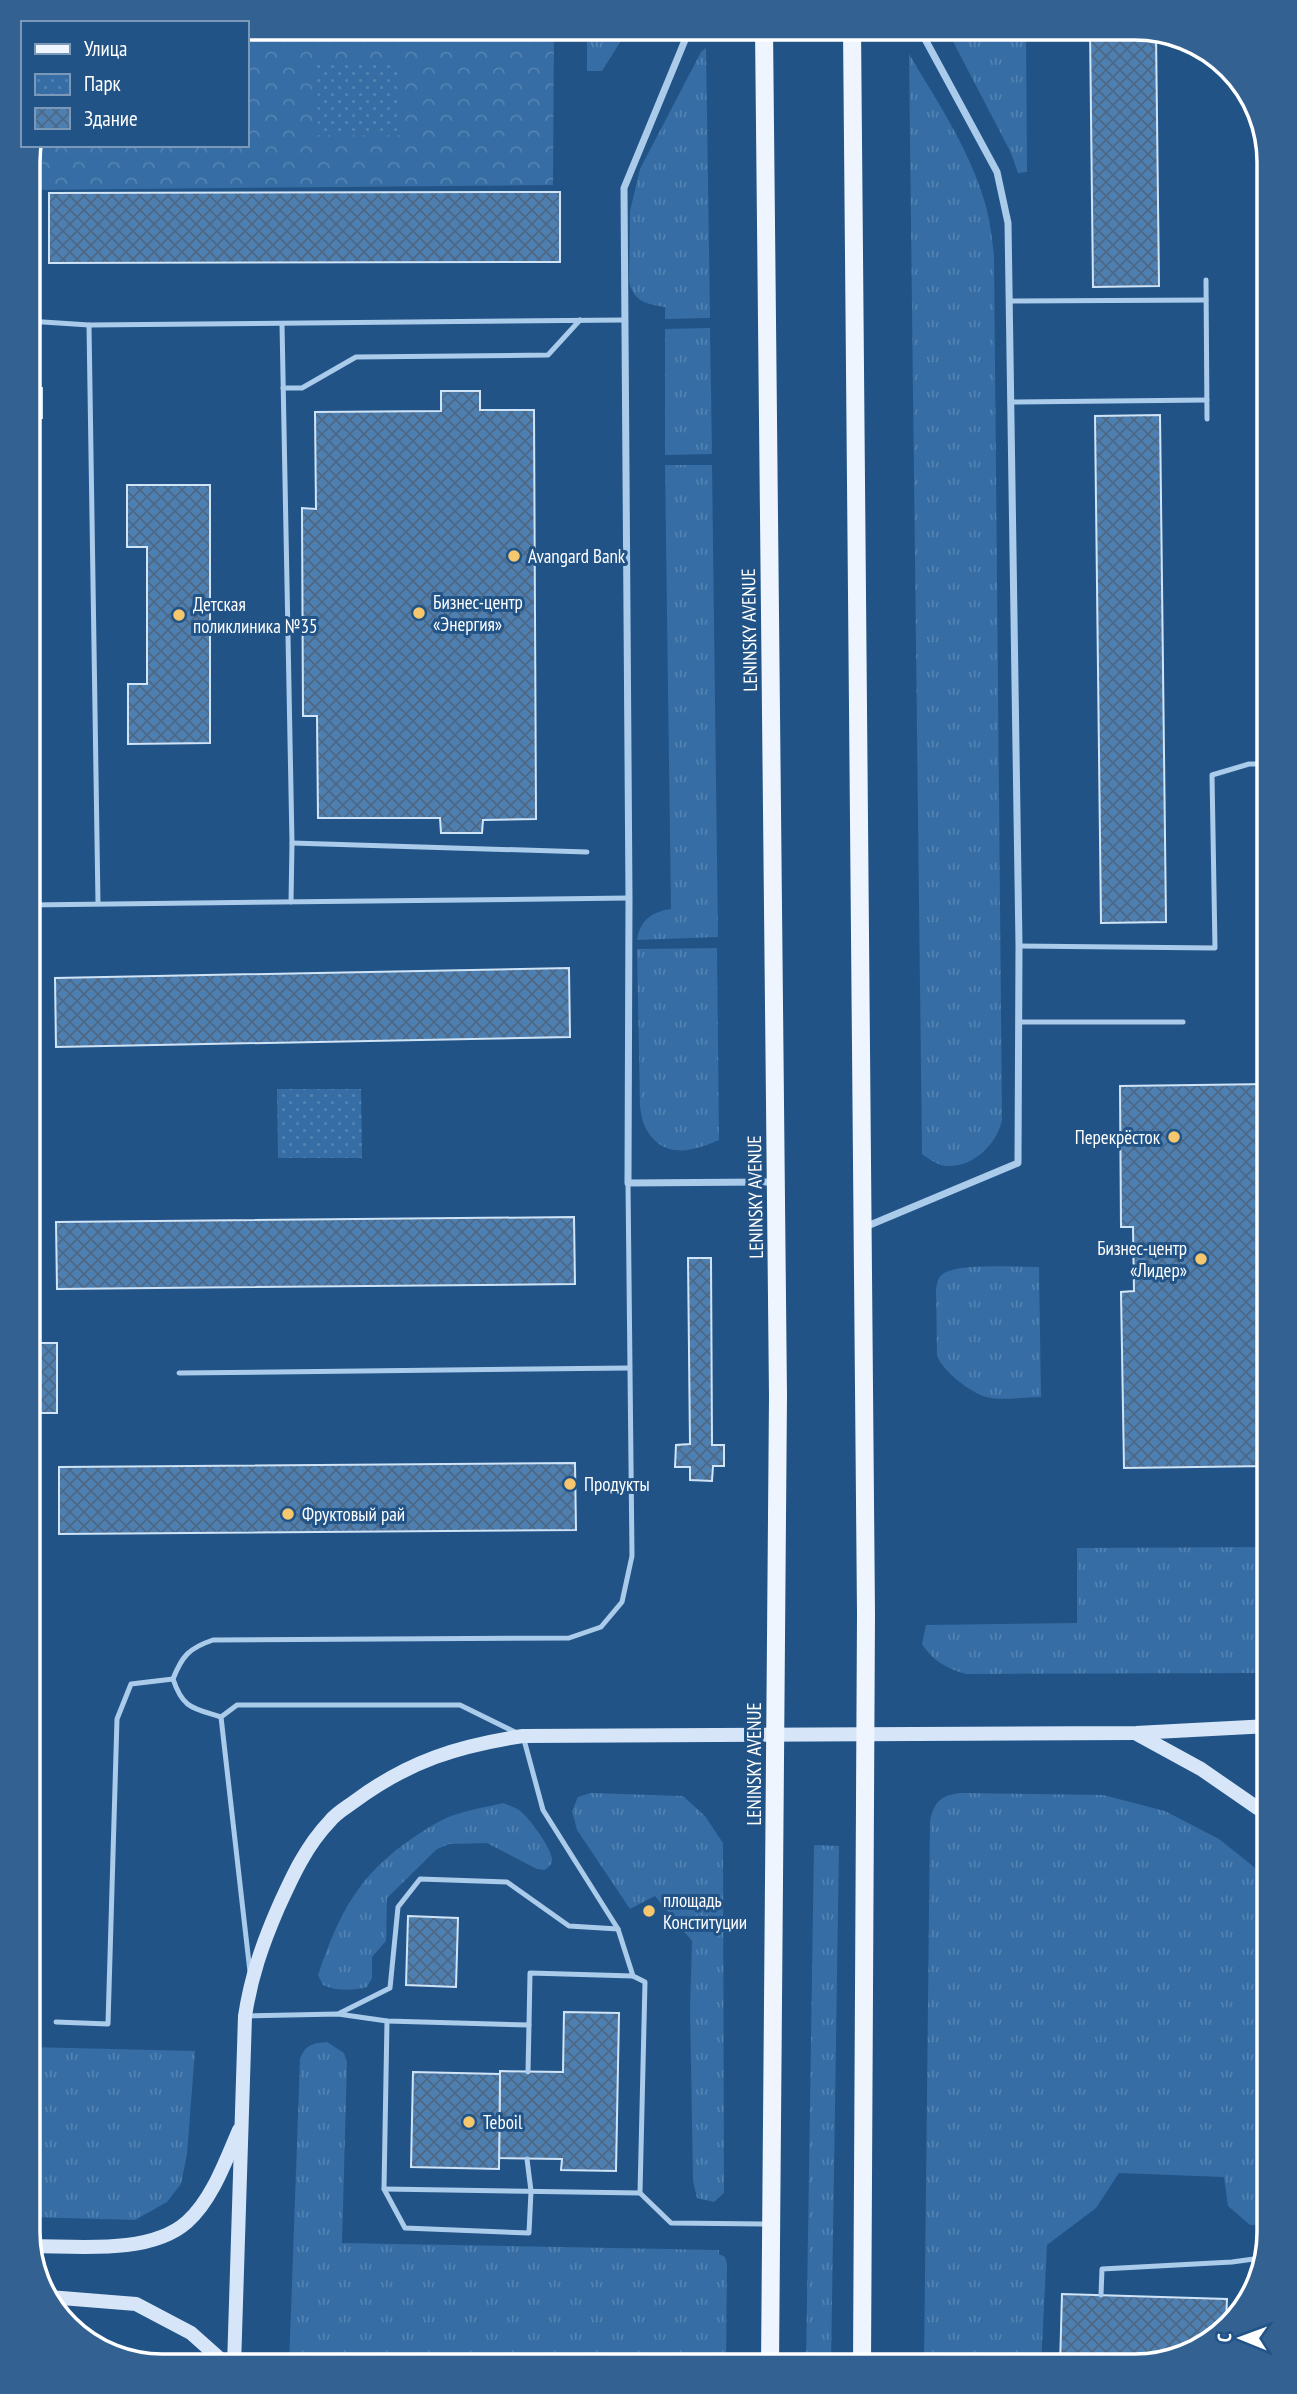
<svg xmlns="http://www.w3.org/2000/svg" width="1297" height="2394" font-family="'PT Sans Narrow',sans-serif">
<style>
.grass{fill:url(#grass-tufts)}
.forest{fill:url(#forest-crowns)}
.park{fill:url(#park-dots)}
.building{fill:url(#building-cross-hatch);stroke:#d0e4f7;stroke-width:2}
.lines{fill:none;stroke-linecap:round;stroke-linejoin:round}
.lane{stroke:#abcbea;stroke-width:5}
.street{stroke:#abcbea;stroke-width:7}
.secondary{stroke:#d6e6f8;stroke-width:14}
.primary{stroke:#eff5fe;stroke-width:18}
.poi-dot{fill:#f6c76d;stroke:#215387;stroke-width:2.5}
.labels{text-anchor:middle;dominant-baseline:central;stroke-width:6;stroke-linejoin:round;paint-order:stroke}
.poi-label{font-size:19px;fill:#fff;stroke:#215387;text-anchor:start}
.street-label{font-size:19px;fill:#fff;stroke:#215387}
.rim{fill:none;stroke:#fff;stroke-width:3.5}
</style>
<defs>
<pattern id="grass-tufts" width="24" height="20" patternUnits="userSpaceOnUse" patternTransform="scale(1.75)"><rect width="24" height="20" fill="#356da4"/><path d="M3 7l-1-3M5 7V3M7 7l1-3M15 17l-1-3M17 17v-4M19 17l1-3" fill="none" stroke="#5383b2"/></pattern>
<pattern id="forest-crowns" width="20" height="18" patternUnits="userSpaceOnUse" patternTransform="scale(1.75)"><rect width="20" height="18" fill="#356da4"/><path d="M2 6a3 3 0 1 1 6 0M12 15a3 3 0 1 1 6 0" fill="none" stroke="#5383b2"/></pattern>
<pattern id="park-dots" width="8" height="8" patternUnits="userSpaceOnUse" patternTransform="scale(1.75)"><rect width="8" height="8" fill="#356da4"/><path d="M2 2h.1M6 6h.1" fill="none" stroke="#5383b2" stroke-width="1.8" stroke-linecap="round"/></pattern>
<pattern id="building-cross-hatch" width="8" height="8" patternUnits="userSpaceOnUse" patternTransform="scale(1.75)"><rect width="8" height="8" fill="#4e7fb1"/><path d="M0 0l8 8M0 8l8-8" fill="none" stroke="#4d6884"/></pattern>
</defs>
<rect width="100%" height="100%" fill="#215387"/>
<g class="grass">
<path d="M587,28h42l-27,43h-15z"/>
<path d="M946,28h80l1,144 -9,1 -7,-20z"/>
<path d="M706,48l4,270 -45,1v-12c-19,-3 -32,-6 -36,-26l1,-70 10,-42 61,-117z"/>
<path d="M909,54c28,47 61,96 76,149 5,17 7,35 9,53l8,864c-5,24 -29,48 -56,46 -9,-1 -17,-7 -24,-12z"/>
<path d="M710,328l2,126 -47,1v-126z"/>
<path d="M665,465h47l6,472 -81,3c3,-20 15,-28 34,-31z"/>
<path d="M717,948l2,192c-27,12 -57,20 -74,-13 -3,-6 -4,-15 -5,-21l-3,-157z"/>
<path d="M1039,1267l2,130c-17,0 -39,4 -55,0 -15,-4 -45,-27 -49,-42l-1,-66c1,-6 2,-12 7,-15 14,-11 76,-7 96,-7z"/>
<path d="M1269,1547v126l-303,1c-19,-5 -33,-13 -44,-30l4,-19 151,-2v-75z"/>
<path d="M591,1793l92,3 22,20 18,27 1,350 -10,9 -17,-4 -4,-17 -3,-173 2,-67 -37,-45 -25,13 -53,-79 -5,-19 6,-14z"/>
<path d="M961,1793l142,2 62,16 54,28 50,40v346h-19l-22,-19 -4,-29 -105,-4 -23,35 -49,37 -6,121h-117l6,-545c4,-19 11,-26 31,-28z"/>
<path d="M503,1803c5,2 11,4 16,7 9,6 35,41 33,51 -1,5 -4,6 -7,9l-8,-1 -50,-26 -38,1 -12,5 -50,49 -1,43 -14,16v21l-5,9c-15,4 -30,4 -44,-2l-5,-10c21,-62 41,-101 96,-138 11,-7 24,-16 37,-21 17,-6 35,-9 52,-13z"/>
<path d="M814,1845l25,1 -8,520h-25z"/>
<path d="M327,2042l17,11 3,9 -5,181 377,7v4l6,3 2,7 -1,102h-437l11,-307c5,-14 13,-16 27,-17z"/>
<path d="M28,2047l167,4 -8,103 -6,30 -14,18 -32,18 -107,-3z"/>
</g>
<path class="forest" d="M247,28h307l-1,157 -521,5 -2,-40 2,-5h215z"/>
<g class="park">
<path d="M400,63v72h-82l-1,-71z"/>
<path d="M277,1089h84l1,69h-84z"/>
</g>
<g class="building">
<path d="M1090,28h54l12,5 3,253 -66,1z"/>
<path d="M560,192v70l-511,1v-70z"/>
<path d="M42,388v30h-14v-29z"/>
<path d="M441,391h39v19h54l2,409 -53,1 -1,13h-41l-1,-15h-122l-1,-102h-14l-1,-208 14,1 -1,-97 126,-1z"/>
<path d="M1160,415l6,507 -65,1 -6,-507z"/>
<path d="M127,485h83v258l-82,1v-60h19v-137h-20z"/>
<path d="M569,968l1,69 -514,10 -1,-69z"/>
<path d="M1269,1084v110h-6v29l6,1v67h-5v32h5v143l-145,2 -3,-176 13,-1 -1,-64h-12l-1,-141z"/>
<path d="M574,1217l1,67 -518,5 -1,-67z"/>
<path d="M688,1258h23l1,187h12v21h-11l-1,15 -22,-1v-13h-15l1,-22 14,-1z"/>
<rect x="28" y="1343" width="29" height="70"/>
<path d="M575,1463l1,67 -517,4v-67z"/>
<path d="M408,1916l50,2 -2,69 -50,-2z"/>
<path d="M564,2012l55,1 -3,158 -55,-1 1,-11 -63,-1 1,-87 63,1z"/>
<path d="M413,2072l87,2 -1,95 -88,-2z"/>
<path d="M1062,2294l165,5 -1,24 -39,33 -52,10h-75z"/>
</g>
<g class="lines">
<g class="lane">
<path d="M1206,280l1,139"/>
<path d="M1009,301l197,-1"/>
<path d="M28,321l61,4 534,-5"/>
<path d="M282,324l10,519 -1,59"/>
<path d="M89,325l9,578"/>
<path d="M283,388h19l54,-31 192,-2 32,-35"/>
<path d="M1010,402l197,-2"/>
<path d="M292,843l295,9"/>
<path d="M28,905l601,-7"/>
<path d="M1019,946l196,2 -3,-173 37,-11h20"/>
<path d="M1019,1022h164"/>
<path d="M179,1373l450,-5"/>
<path d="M28,1556l1,35"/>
<path d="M221,1717c-28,-9 -38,-8 -48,-38 9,-23 16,-31 40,-39l356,-2 32,-11 21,-25 10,-46 -4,-373"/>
<path d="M250,1972l-29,-255 16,-12h223l63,31 20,74 75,119 15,47 12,6 -5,211 31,30 97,1"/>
<path d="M340,2013l50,-25 8,-81 22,-28 87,3 62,44 49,3"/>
<path d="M246,2016l92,-2 49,7 142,4 1,-52 103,3"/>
<path d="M387,2021l-3,168 21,39 124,5 2,-42 -4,-32"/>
<path d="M56,2022l52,2 9,-305 14,-35 42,-5"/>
<path d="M528,2072l1,-47"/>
<path d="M384,2189l256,4"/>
<path d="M1101,2295l1,-26 130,-7 29,-4"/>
</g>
<g class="street">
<path d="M690,28l-66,160 5,710 -1,285 147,-1"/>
<path d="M865,1227l153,-64 1,-217 -11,-723 -11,-51 -78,-144"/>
</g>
<g class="secondary">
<path d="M1137,1734l64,35 68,47"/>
<path d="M31,2246c46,0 119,9 156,-24 25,-22 39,-62 52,-92"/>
<path d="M49,2297l87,7 55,29 37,33"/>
<path d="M234,2366l11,-350c6,-39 17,-71 33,-108 14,-31 28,-62 52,-87 6,-8 17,-14 25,-20 54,-40 103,-55 168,-65l613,-3 133,-7"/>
</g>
<g class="primary">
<path d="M764,28l14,1368 -8,970"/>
<path d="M852,28l14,1586 -4,752"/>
</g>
</g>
<g class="poi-dot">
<circle cx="514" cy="556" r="7"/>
<circle cx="419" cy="613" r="7"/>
<circle cx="179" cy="615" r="7"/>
<circle cx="1174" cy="1137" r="7"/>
<circle cx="1201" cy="1259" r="7"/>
<circle cx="570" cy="1484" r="7"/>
<circle cx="288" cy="1514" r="7"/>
<circle cx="649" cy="1911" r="7"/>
<circle cx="469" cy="2122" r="7"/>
</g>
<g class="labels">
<g class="poi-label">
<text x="528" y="556">Avangard Bank</text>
<text x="433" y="602">Бизнес-центр<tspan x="433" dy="22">«Энергия»</tspan></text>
<text x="193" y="604">Детская<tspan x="193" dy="22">поликлиника №35</tspan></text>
<text x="1160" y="1137" text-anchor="end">Перекрёсток</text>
<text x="1187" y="1248" text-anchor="end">Бизнес-центр<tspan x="1187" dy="22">«Лидер»</tspan></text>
<text x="584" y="1484">Продукты</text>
<text x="302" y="1514">Фруктовый рай</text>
<text x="663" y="1900">площадь<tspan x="663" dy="22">Конституции</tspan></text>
<text x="483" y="2122">Teboil</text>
</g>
<g class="street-label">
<text transform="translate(749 630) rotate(-91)">LENINSKY AVENUE</text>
<text transform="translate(755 1197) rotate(-91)">LENINSKY AVENUE</text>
<text transform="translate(754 1764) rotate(-90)">LENINSKY AVENUE</text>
</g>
</g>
<path d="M0 0H1297V2394H0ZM162 40H1135A122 122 0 0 1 1257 162V2232A122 122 0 0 1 1135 2354H162A122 122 0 0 1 40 2232V162A122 122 0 0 1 162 40Z" fill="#336191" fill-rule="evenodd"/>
<path class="rim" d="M162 40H1135A122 122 0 0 1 1257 162V2232A122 122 0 0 1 1135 2354H162A122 122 0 0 1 40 2232V162A122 122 0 0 1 162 40Z"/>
<rect x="21" y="21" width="228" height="126" fill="#215387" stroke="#7a98b7" stroke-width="2"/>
<rect x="35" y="44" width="35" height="10" fill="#eff5fe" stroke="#7a98b7" stroke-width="2"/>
<text x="84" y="56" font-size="21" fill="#ffffff">Улица</text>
<rect x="35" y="74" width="35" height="21" fill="url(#park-dots)" stroke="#7a98b7" stroke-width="2"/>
<text x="84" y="91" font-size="21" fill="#ffffff">Парк</text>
<rect x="35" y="108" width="35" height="21" fill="url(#building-cross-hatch)" stroke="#7a98b7" stroke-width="2"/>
<text x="84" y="126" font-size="21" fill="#ffffff">Здание</text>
<g transform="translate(1241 2338) rotate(271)" stroke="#215387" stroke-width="5" paint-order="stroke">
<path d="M0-5L12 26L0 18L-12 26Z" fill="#ffffff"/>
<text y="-10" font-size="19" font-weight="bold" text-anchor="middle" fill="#ffffff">С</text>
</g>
</svg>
